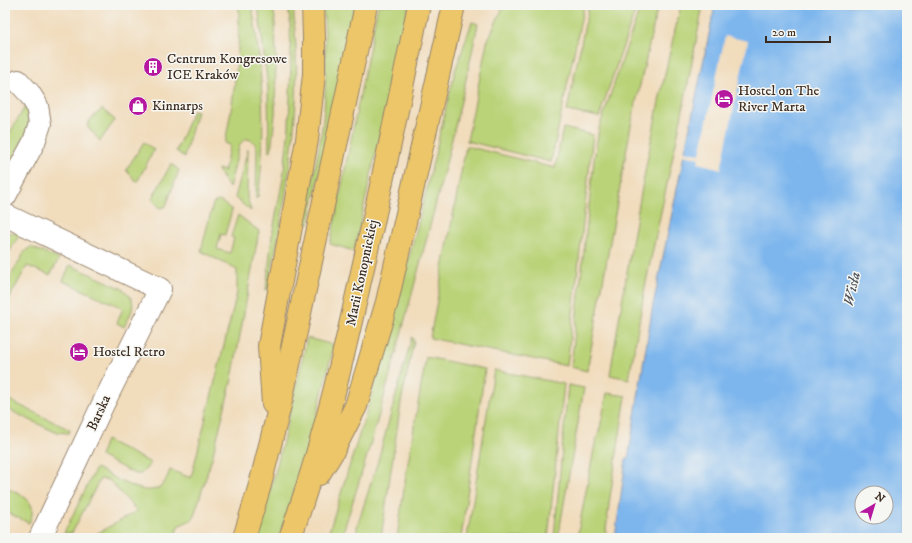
<svg xmlns="http://www.w3.org/2000/svg" width="912" height="543" font-family="'IM FELL DW Pica',serif">
<style>
.green{fill:#bad378;stroke:#7a7e4b}
.water{fill:#7db6ed;stroke:#5c7086;fill-rule:evenodd}
.pier{fill:#f1dcbc}
.lines{fill:none;stroke-linecap:round;stroke-linejoin:round}
.minor-casing{stroke:#96836d;stroke-width:24}
.major-casing{stroke:#96836d;stroke-width:24}
.minor{stroke:#fff;stroke-width:22}
.major{stroke:#ecc669;stroke-width:22}
.labels{text-anchor:middle;dominant-baseline:central;stroke-width:3;stroke-linejoin:round;paint-order:stroke}
.poi-label{font-size:14px;fill:#3b2a1e;stroke:#f6f6f2;text-anchor:start}
.street-label{font-size:14px;fill:#3b2a1e;stroke:#f6f6f2}
.water-label{font-size:15px;font-style:italic;fill:#4f545c;stroke:#f6f6f2}
</style>
<rect width="100%" height="100%" fill="#f6f6f2"/>
<filter id="ink" filterUnits="userSpaceOnUse"><feTurbulence type="fractalNoise" baseFrequency=".025" numOctaves="2"/><feDisplacementMap in="SourceGraphic" scale="8" xChannelSelector="R" yChannelSelector="G"/><feConvolveMatrix kernelMatrix="1 2 1 2 8 2 1 2 1" color-interpolation-filters="sRGB"/></filter>
<filter id="wash" filterUnits="userSpaceOnUse"><feTurbulence type="fractalNoise" baseFrequency=".012" numOctaves="4" result="noise"/><feDisplacementMap in="SourceGraphic" scale="16" xChannelSelector="R" yChannelSelector="G"/><feGaussianBlur stdDeviation="0.9" result="paint"/><feColorMatrix in="noise" values="0 0 0 0 0 0 0 0 0 0 0 0 0 0 0 0 0 1.4 0 .05"/><feComposite in="paint" operator="in"/></filter>
<g filter="url(#wash)">
<rect width="100%" height="100%" fill="#f1dcbc"/>
<g class="green">
<path d="M239,5h13c10,64 15,128 6,192l-2,2 1,-50c-2,-7 -5,-10 -12,-10l-5,5 -11,44 -11,-18v-1l6,2 6,-26 -5,-2c9,-45 15,-91 14,-138z"/>
<path d="M258,5h14l3,13 1,42 -1,54 -4,38 -2,-1 -1,-63z"/>
<path d="M287,5h6c3,37 5,73 2,110 -4,59 -16,117 -27,175h-2l6,-54 11,-58 6,-50 2,-64 -1,-45z"/>
<path d="M323,5h32l-46,218 -4,1 -1,-1c6,-34 15,-68 19,-102 4,-38 3,-78 0,-116z"/>
<path d="M378,5h31l-55,246 -24,-7z"/>
<path d="M504,5h80l-33,157 -84,-21 20,-99z"/>
<path d="M589,5h48l-38,112 -32,-6z"/>
<path d="M641,5h17l-27,120 -44,246 -16,-4 23,-207 5,-32z"/>
<path d="M681,5h22l-21,109 -36,168 -17,97 -19,-4c20,-124 41,-248 71,-370z"/>
<path d="M472,22l6,2c-20,97 -45,192 -71,288 -20,76 -41,151 -66,226h-14l39,-125 27,-95 26,-98 36,-149z"/>
<path d="M26,105c9,21 -5,39 -15,57l-6,-4v-17z"/>
<path d="M102,109l13,11 -15,21 -13,-15 2,-5z"/>
<path d="M193,110l4,1 -13,46 -8,-6z"/>
<path d="M563,128l30,7 -26,231c-46,-10 -92,-18 -137,-28l36,-192 89,22z"/>
<path d="M144,142l10,8 -17,32 -11,-12z"/>
<path d="M248,149l-1,48 4,14 -16,-13z"/>
<path d="M171,164l8,6 -13,36 -1,1 -5,1 -8,-9z"/>
<path d="M220,201l12,9 -7,25 -4,-1 -4,15 13,4 4,-15 -3,-1 7,-22 21,16 -27,148 -20,79 -19,61 -15,7 -3,12h-86l48,-27 -28,-31 -9,-1 -28,54h-8l32,-65c15,7 46,29 62,20 7,-3 9,-11 12,-18l21,8 46,-185v-23l-36,-19 12,-47 2,-2z"/>
<path d="M5,232l15,2 -15,25z"/>
<path d="M31,247l28,12 -9,16 -23,-9 -22,40v-20l20,-35z"/>
<path d="M70,265l51,23c18,12 12,23 3,39l-7,-4 6,-15 -60,-27z"/>
<path d="M412,337l2,4 -13,61 -20,136h-21l-3,-4v-7l20,-63z"/>
<path d="M307,338l27,7 -25,101 -30,92h-23c21,-66 36,-133 51,-200z"/>
<path d="M426,357l59,12 -24,169h-64l10,-70z"/>
<path d="M494,370l70,14 -16,154h-81z"/>
<path d="M568,385l16,3 -26,150h-4z"/>
<path d="M607,393l19,3 -16,101 -5,41h-28l18,-94 5,-16z"/>
<path d="M5,398l65,32 -1,3 -14,-1 -50,-24z"/>
<path d="M106,440l45,23 -10,11h-6l-35,-18z"/>
<path d="M5,487c16,8 35,13 24,36l-19,-9 -5,-7z"/>
</g>
<path class="water" d="M715,5h192v533h-292l11,-79h2l24,-149zM862,493h24v24h-24z"/>
<path class="pier" d="M725,36l23,5 -27,128 -23,-6 1,-5 -17,-3 1,-4 17,3z"/>
</g>
<g filter="url(#ink)">
<g class="lines">
<g class="minor-casing">
<g id="minor">
<path d="M5,196l29,-54 6,-18 -3,-18 -8,-13 -11,-12"/>
<path d="M5,215l155,74 -57,115 -63,134"/>
</g>
</g>
<g class="major-casing">
<g id="major">
<path d="M273,404l-4,-58 38,-206 7,-66v-37l-1,-32"/>
<path d="M319,474l13,-21 24,-47 31,-104 67,-297"/>
<path d="M244,538l16,-53 22,-88 84,-392"/>
<path d="M290,538c30,-84 51,-170 70,-257 21,-92 40,-184 59,-276"/>
</g>
</g>
<use href="#minor" class="minor"/>
<use href="#major" class="major"/>
</g>
</g>
<defs>
<g id="building-disc" transform="scale(1)"><circle r="9.5" fill="#b5179e" stroke="#f6f6f2"/><path d="M-4-6H4V6H1V3H-1V6H-4ZM-2.5-4.3h1.7v1.8h-1.7ZM.8-4.3h1.7v1.8H.8ZM-2.5-1h1.7V.8h-1.7ZM.8-1h1.7V.8H.8Z" fill="#fff"/></g>
<g id="hotel-disc" transform="scale(1)"><circle r="9.5" fill="#b5179e" stroke="#f6f6f2"/><path d="M-6-4.5h1.5V1H6V5H4.5V3h-9V5H-6ZM-4 0a1.8 1.8 0 1 1 3.6 0ZM.5 0V-2.5h3Q6-2.5 6 0Z" fill="#fff"/></g>
<g id="shop-disc" transform="scale(1)"><circle r="9.5" fill="#b5179e" stroke="#f6f6f2"/><path d="M-5-2.5h2.3a2.7 3.5 0 0 1 5.4 0H5L5.5 6h-11ZM-1.5-2.5h3a1.5 2.3 0 0 0-3 0Z" fill="#fff"/></g>
</defs>
<g fill-rule="evenodd">
<use href="#building-disc" x="153" y="67"/>
<use href="#hotel-disc" x="724" y="99"/>
<use href="#shop-disc" x="138" y="106"/>
<use href="#hotel-disc" x="79" y="352"/>
</g>
<g class="labels">
<g class="poi-label">
<text x="167" y="59">Centrum Kongresowe<tspan x="167" dy="16">ICE Kraków</tspan></text>
<text x="738" y="91">Hostel on The<tspan x="738" dy="16">River Marta</tspan></text>
<text x="152" y="106">Kinnarps</text>
<text x="93" y="352">Hostel Retro</text>
</g>
<g class="street-label">
<text transform="translate(362 273) rotate(-78)">Marii Konopnickiej</text>
<text transform="translate(99 413) rotate(-65)">Barska</text>
</g>
<g class="water-label">
<text transform="translate(852 289) rotate(-78)">Wisła</text>
</g>
</g>
<rect width="912" height="543" fill="none" stroke="#f6f6f2" stroke-width="20"/>
<g transform="translate(874 505) rotate(38)"><circle r="19" fill="#f6f6f2" stroke="#aba49d"/>
<path d="M0-3L7 15L0 10L-7 15Z" fill="#b5179e"/>
<text y="-6" font-size="11" font-weight="bold" text-anchor="middle" fill="#3b2a1e">N</text>
</g>
<path d="M766 36v6h64v-6" fill="none" stroke="#3b2a1e" stroke-width="2"/>
<text x="772" y="36" font-size="12" fill="#3b2a1e" stroke="#f6f6f2" stroke-width="3" paint-order="stroke">20 m</text>
</svg>
